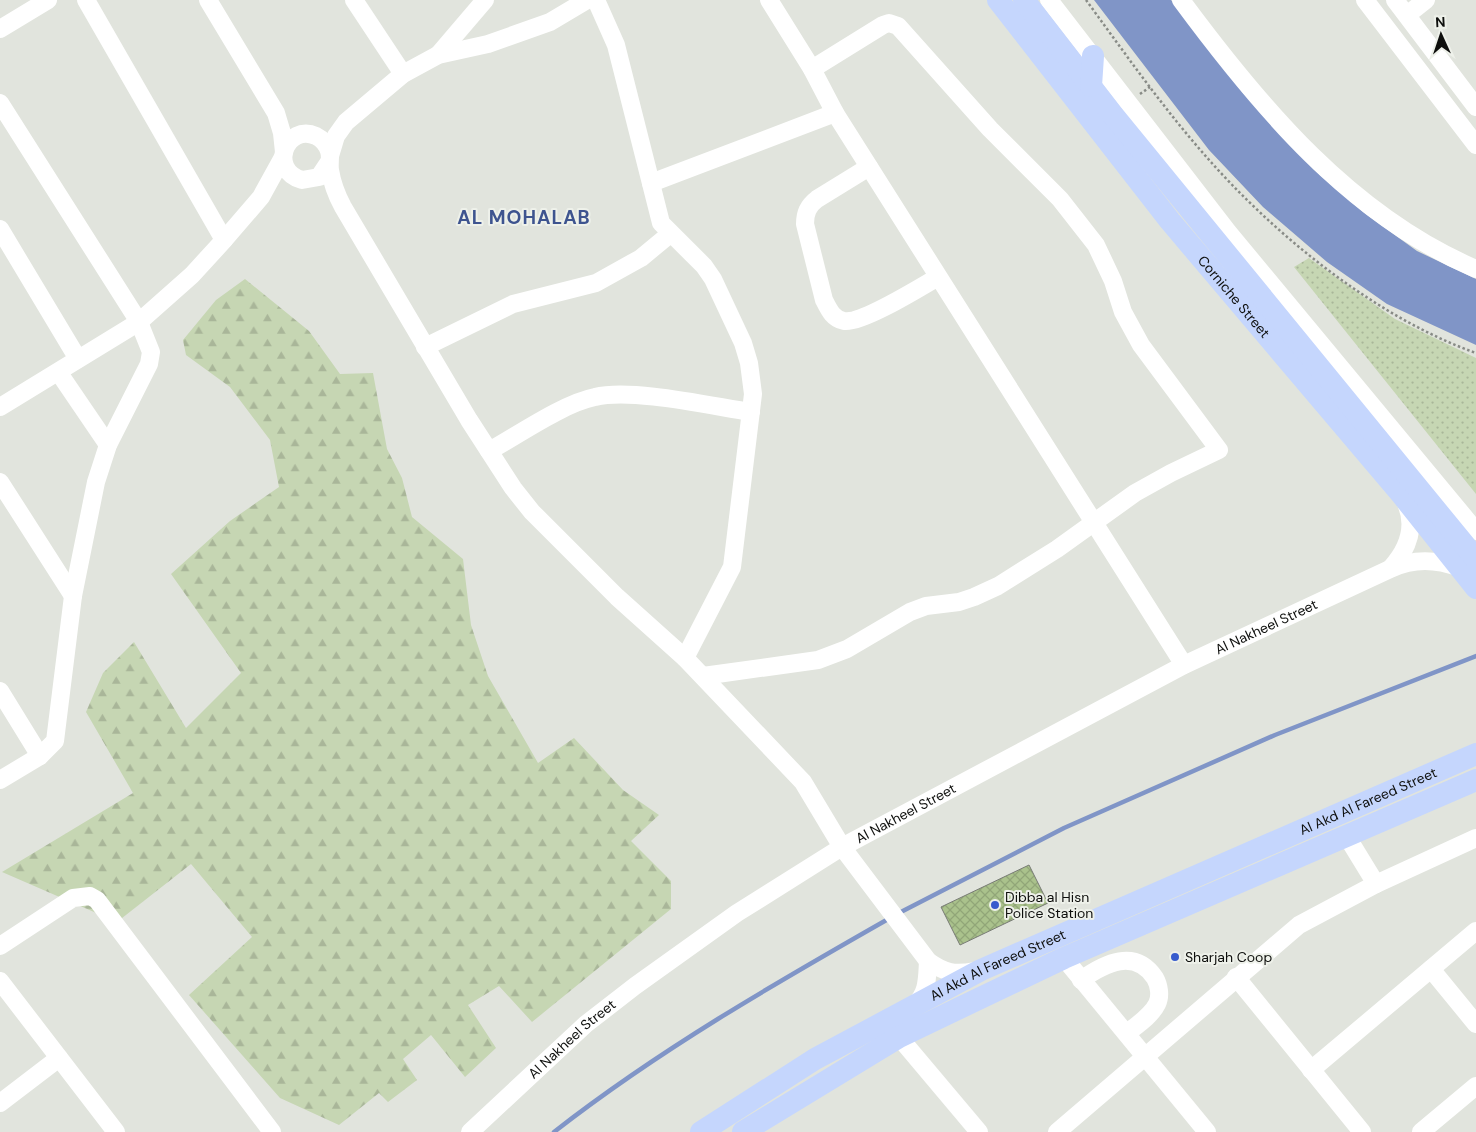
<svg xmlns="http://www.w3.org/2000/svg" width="1476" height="1132" font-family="'DM Sans',sans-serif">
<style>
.grass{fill:url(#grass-dots)}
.forest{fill:url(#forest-firs)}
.water{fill:#8095c7}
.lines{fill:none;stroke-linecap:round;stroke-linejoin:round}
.stream{stroke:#8095c7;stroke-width:4.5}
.building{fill:url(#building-cross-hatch);stroke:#787b75}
.path{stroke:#888b86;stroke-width:2.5;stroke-dasharray:2.5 2.5;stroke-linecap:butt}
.minor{stroke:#fff;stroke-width:18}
.major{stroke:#c5d6fd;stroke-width:22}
.poi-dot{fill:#385ccd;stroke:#eef1ea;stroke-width:2}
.labels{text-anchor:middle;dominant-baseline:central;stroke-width:4;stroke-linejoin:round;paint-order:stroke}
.street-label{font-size:14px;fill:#0e0f0d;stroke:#eef1ea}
.poi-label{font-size:14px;fill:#0e0f0d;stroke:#eef1ea;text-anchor:start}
.district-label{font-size:19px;font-weight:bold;letter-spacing:1px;fill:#3e548f;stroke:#eef1ea}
</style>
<defs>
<pattern id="grass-dots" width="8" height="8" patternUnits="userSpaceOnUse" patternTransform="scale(1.25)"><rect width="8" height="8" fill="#c6d6b3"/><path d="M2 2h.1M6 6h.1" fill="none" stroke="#a9b699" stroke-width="1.8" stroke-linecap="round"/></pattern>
<pattern id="forest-firs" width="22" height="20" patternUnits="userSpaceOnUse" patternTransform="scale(1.25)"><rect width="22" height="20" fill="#c6d6b3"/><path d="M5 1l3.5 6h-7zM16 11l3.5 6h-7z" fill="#a9b699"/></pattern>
<pattern id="building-cross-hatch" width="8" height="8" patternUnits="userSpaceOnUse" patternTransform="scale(1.25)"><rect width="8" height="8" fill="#aac28c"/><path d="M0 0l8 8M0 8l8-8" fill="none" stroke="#91a678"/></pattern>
</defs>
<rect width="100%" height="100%" fill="#e1e4dd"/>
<path class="grass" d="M1309,258l86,61 81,39v136l-182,-227z"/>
<path class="forest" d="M245,279l64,52 31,43 33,-1 14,76 15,29 10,39 51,42 8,66 17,51 50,87 36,-25 49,52 36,25 -28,26 40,40v28l-139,113 -33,-36 -31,19 28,43 -31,29 -34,-42 -28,24 14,21 -29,22 -9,-9 -40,32 -59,-27 -91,-103 63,-58 -61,-73 -74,58 -115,-50 131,-79 -47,-81 17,-39 31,-31 52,86 55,-55 -70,-99 59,-53 49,-34 -9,-47 -40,-53 -44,-32 -3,-15 33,-40z"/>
<path class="water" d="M1094,0h77l72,93 70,76 50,43 54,39 59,28v66l-89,-41 -60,-42 -64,-55 -54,-57z"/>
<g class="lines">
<g class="stream">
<path d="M897,914l167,-86 211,-93 201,-79"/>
<path d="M554,1132c105,-82 220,-148 336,-214"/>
</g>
</g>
<path class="building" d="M1029,865l19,38 -88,42 -19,-38z"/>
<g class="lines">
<g class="path">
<path d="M1086,0c38,52 75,105 117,153 70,81 172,164 273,200"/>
<path d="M1140,94l10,-7"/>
</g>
<g class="minor">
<path d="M86,0l138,240"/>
<path d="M208,0l68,113 6,20 2,19"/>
<path d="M354,0l49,74"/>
<path d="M596,0l20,45 45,178 43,43 9,13 30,64 6,20 4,31 -21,173 -47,91"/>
<path d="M769,0l43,69 23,44 349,552"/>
<path d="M1049,0l179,232 248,299"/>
<path d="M1181,0c79,107 170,216 295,269"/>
<path d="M1365,0l111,145"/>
<path d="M1395,0l81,107"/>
<path d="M1407,15l19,-15"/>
<path d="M0,29l48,-29"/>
<path d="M438,55l47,-55"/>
<path d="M0,103l139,219 12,30 -2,12 -41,81 -12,37 -23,114 -18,145 -15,15 -40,24"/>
<path d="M330,156l6,-20 10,-14 57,-48 35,-19 50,-11 62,-22 37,-22"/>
<path d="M329,162l-10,15 -17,3c-35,-11 -15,-57 14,-44 6,3 11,9 13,15 2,6 0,13 1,19 2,13 7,26 13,37l126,213 44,68 19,24 85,85 68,61 118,124 39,65 86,114c17,12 26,14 47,10"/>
<path d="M869,167l-52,32c-9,7 -12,14 -12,25l19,76c5,10 9,19 20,21 17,3 77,-34 94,-44"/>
<path d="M651,183l184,-70"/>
<path d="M0,229l78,130"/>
<path d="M425,347l88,-43 83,-21 45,-25 29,-24"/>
<path d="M59,373l49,72"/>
<path d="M0,407l139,-85 53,-47 32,-35 37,-43 22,-40"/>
<path d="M489,451c29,-16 75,-48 106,-54 37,-9 116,9 156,15"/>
<path d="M0,482l73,114"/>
<path d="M1391,568c17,-19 26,-42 14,-67"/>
<path d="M703,676l115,-16 29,-11 63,-37 16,-6 33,-4 15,-5 24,-11 59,-37 78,-56 36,-20 48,-23 -78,-105 -18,-33 -10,-31 -17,-36 -36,-46 -70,-70 -92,-103 -9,-3 -6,2 -71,44"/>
<path d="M0,691l40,65"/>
<path d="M1346,835l30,49"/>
<path d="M0,946l73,-48 17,-2 7,4 175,232"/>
<path d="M1064,958l143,174"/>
<path d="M1431,969l45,55"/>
<path d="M1236,977l126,155"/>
<path d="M1081,980c24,-17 54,-32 74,-2 4,7 6,18 2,26 -6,12 -20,21 -30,29"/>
<path d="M0,981l116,151"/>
<path d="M914,1005c14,-11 13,-27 14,-44"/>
<path d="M899,1037l80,95"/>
<path d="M1311,1070l165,-139"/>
<path d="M0,1103l59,-45"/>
<path id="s1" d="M470,1132l116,-108 49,-38 102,-73 105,-66 342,-182 206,-96c24,-11 46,-10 70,-1"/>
<path d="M1057,1132l242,-207 77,-41 100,-46"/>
<path d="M1421,1132l55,-46"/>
</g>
<g class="major">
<path id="s2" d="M998,0l172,221 232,274 74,93"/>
<path d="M1024,0l89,115 363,444"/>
<path d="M1091,86l2,-30"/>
<path id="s3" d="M701,1132l114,-73 166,-89 495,-216"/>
<path d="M743,1132l156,-95 165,-79 412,-178"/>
</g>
</g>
<g class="poi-dot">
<circle cx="995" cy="905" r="5"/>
<circle cx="1175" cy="957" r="5"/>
</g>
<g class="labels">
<g class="street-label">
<text stroke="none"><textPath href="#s2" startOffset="379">Corniche Street</textPath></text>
<text stroke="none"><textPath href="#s1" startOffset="948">Al Nakheel Street</textPath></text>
<text stroke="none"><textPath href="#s3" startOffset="746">Al Akd Al Fareed Street</textPath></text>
<text stroke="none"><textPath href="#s1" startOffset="542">Al Nakheel Street</textPath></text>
<text stroke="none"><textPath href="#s3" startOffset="341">Al Akd Al Fareed Street</textPath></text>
<text stroke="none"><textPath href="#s1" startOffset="138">Al Nakheel Street</textPath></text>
</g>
<g class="poi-label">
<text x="1005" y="897">Dibba al Hisn<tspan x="1005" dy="16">Police Station</tspan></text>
<text x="1185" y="957">Sharjah Coop</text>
</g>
<g class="district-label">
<text x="524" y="217">AL MOHALAB</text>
</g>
</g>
<g transform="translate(1441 35) rotate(357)" stroke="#eef1ea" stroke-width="4" paint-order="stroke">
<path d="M0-4L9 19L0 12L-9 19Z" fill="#0e0f0d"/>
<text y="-8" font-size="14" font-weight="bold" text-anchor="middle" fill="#0e0f0d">N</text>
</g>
</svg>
